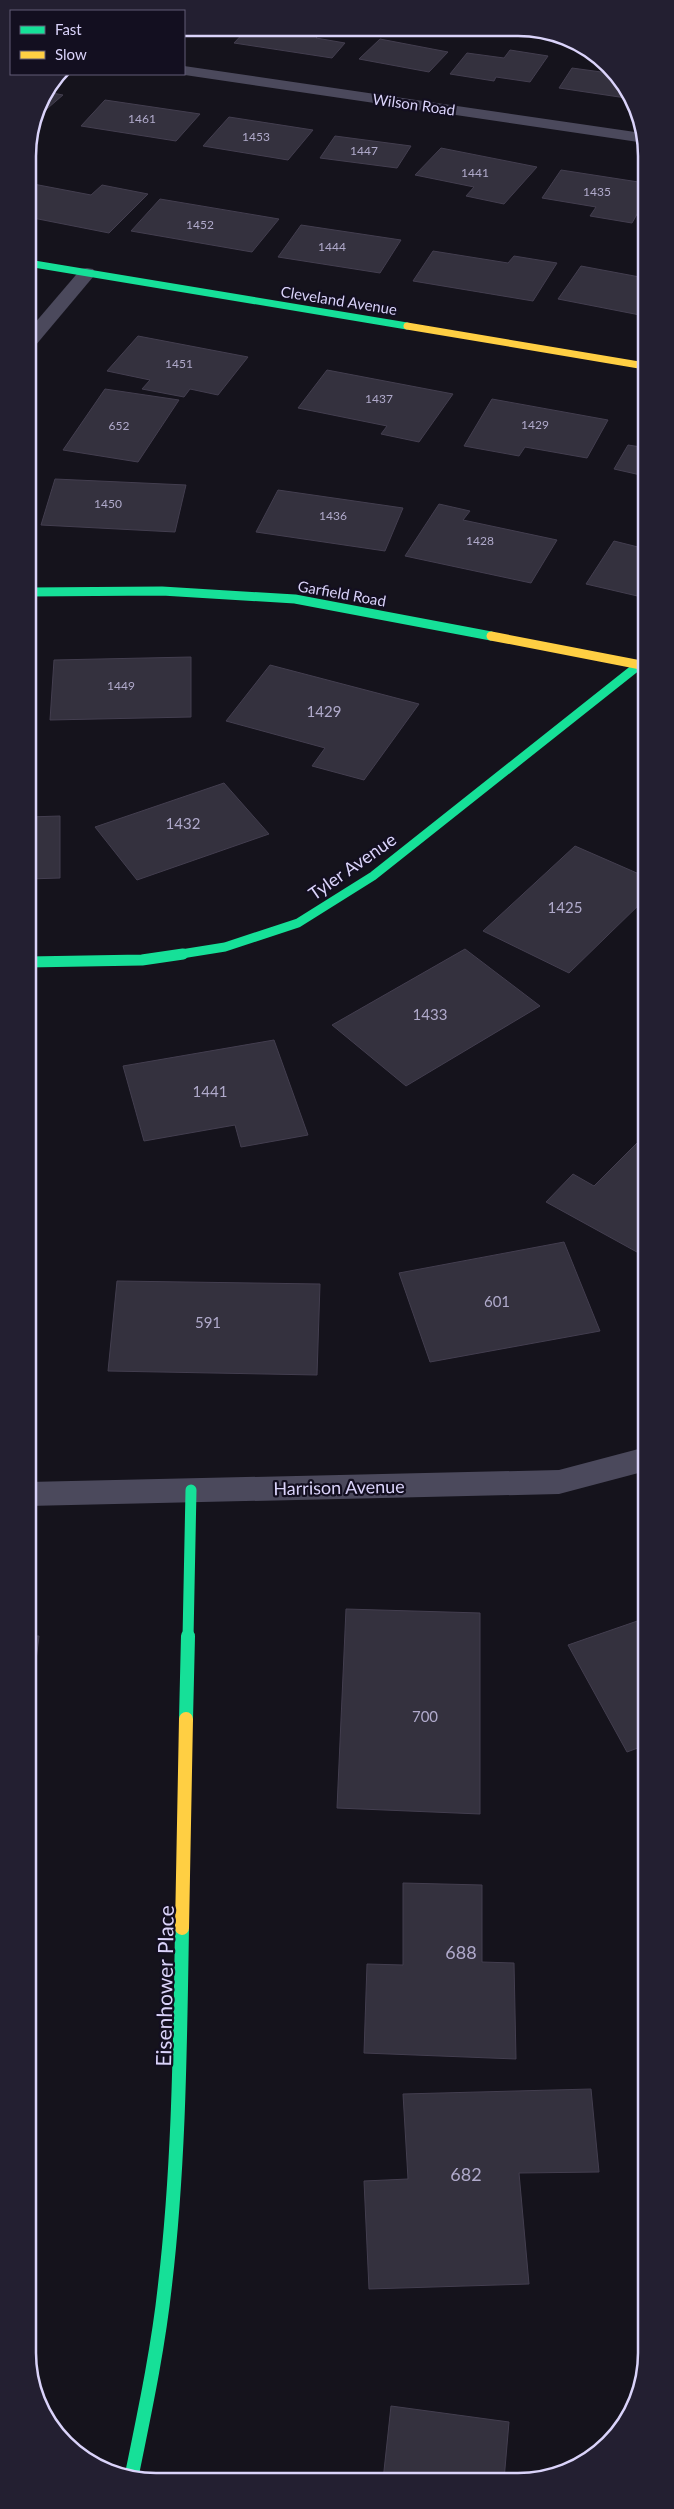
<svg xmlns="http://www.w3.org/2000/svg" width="674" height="2509" font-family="Lato,sans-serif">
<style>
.building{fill:#34313e;stroke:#433e4f}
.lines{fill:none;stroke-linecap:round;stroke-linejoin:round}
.street{fill:#4b495c;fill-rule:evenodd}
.fast-far3{stroke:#16e098;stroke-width:7}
.fast-far2{stroke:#16e098;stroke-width:9}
.fast-far1{stroke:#16e098;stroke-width:11}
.fast{stroke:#16e098;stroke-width:14}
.slow-far2{stroke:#ffcf43;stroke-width:7}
.slow-far1{stroke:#ffcf43;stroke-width:9}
.slow{stroke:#ffcf43;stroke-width:14}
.labels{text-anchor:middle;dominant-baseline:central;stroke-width:4.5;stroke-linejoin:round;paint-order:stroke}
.far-number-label{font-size:12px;fill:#b0aacb}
.far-street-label{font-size:15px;fill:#dad3fa;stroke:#130f20}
.number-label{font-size:15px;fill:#b0aacb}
.street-label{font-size:18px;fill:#dad3fa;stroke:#130f20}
.near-number-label{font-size:18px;fill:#b0aacb}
.near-street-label{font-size:21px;fill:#dad3fa;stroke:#130f20}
.rim{fill:none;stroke:#dad3fa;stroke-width:2.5}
</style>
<rect width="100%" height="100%" fill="#15131c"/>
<g class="building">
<path d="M248,28h46l27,5 -5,5 29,5 -13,15 -98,-15z"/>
<path d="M380,39l68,13 -19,20 -70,-13z"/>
<path d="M510,50l38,6 -18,26 -34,-5 -2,4 -44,-7 17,-21 37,5z"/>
<path d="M572,68l44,6 10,24 -67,-10z"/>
<path d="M47,92l16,3 -29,25 3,-13z"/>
<path d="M105,100l95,14 -24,27 -95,-15z"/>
<path d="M229,117l84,13 -25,30 -85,-14z"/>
<path d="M335,136l76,10 -14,22 -77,-10z"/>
<path d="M441,148l96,19 -33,37 -38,-8 8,-9 -59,-12z"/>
<path d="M561,170l84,13v17l-13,23 -42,-7 6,-9 -54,-9z"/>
<path d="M28,183l63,12 11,-10 46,9 -39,39 -81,-16z"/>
<path d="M160,199l119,20 -27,33 -121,-21z"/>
<path d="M301,225l100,15 -21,33 -102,-16z"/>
<path d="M433,251l75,12 6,-7 43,7 -24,38 -120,-20z"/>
<path d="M581,266l64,12v38l-87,-17z"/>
<path d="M138,336l110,21 -30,38 -28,-6 -6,8 -42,-8 8,-9 -43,-9z"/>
<path d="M327,370l126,24 -34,48 -38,-8 6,-8 -89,-18z"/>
<path d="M105,389l74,11 -41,62 -75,-12z"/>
<path d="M492,399l116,21 -21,38 -62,-11 -6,9 -55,-10z"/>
<path d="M645,439v37l-31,-7 14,-24 13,2z"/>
<path d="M55,479l131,6 -11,47 -134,-7z"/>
<path d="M278,490l125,18 -18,43 -129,-19z"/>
<path d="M439,504l31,7 -7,9 94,20 -26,43 -126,-27z"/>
<path d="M614,541l32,8v49l-60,-14z"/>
<path d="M191,657v60l-141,3 4,-60z"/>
<path d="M270,665l149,39 -55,76 -52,-14 13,-18 -99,-27z"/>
<path d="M224,783l45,51 -132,46 -42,-53z"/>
<path d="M60,816v62l-32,1v-62z"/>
<path d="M575,846l71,31v21l-77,75 -86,-42z"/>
<path d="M465,949l75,57 -134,80 -74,-61z"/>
<path d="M274,1040l34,95 -67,12 -6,-22 -91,16 -21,-75z"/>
<path d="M646,1134v123l-100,-55 27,-28 21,12z"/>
<path d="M564,1242l36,89 -170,31 -31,-89z"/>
<path d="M117,1281l203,3 -3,91 -209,-4z"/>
<path d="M346,1609l134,4v201l-143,-6z"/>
<path d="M646,1618v127l-19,7 -59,-107z"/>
<path d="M28,1636h11l-11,88z"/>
<path d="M403,1883l79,2v77l32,1 2,96 -152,-6 3,-89 36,1z"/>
<path d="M591,2089l8,83 -80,1 10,111 -160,5 -5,-108 44,-2 -5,-85z"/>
<path d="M391,2406l118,16 -5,58h-121z"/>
</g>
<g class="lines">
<g class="street">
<path d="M184,66l458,67 3,10 -467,-69h6z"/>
<path d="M87,268l6,1 3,4 -3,4 -58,69 -7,1v-16l53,-62z"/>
<path d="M646,1447v24l-87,23 -531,12v-24l531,-12z"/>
</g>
<path class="fast-far3" d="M28,263l379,63"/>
<g class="fast-far2">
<path d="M28,592l134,-1 133,8 196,37"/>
<path d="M175,955l50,-8 73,-24 75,-47 266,-211"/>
</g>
<g class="fast-far1">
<path d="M28,962l114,-2 41,-6"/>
<path d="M188,1638l3,-148"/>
</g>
<g class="fast">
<path d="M186,1719l2,-83"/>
<path d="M131,2479c13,-64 27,-129 34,-194 14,-119 15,-238 17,-357"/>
</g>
<path class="slow-far2" d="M407,326l238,40"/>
<path class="slow-far1" d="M491,636l155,30"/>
<path class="slow" d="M182,1928l4,-209"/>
</g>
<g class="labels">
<g class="far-number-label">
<text x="142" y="118">1461</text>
<text x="256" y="136">1453</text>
<text x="364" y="150">1447</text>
<text x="475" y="172">1441</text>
<text x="597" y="191">1435</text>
<text x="200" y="224">1452</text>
<text x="332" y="246">1444</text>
<text x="179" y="363">1451</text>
<text x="379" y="398">1437</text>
<text x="535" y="424">1429</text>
<text x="119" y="425">652</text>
<text x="108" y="503">1450</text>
<text x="333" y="515">1436</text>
<text x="480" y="540">1428</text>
<text x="121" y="685">1449</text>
</g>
<g class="far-street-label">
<text transform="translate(414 104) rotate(8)">Wilson Road</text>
<text transform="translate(339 300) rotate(9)">Cleveland Avenue</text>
<text transform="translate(342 593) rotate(10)">Garfield Road</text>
</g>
<g class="number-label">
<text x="324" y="711">1429</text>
<text x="183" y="823">1432</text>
<text x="565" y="907">1425</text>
<text x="430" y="1014">1433</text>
<text x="210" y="1091">1441</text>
<text x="497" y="1301">601</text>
<text x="208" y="1322">591</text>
<text x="425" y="1716">700</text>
</g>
<g class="street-label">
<text transform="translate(352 866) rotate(-35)">Tyler Avenue</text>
<text transform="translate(339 1487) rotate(-1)">Harrison Avenue</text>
</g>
<g class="near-number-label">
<text x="461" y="1952">688</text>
<text x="466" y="2174">682</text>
</g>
<g class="near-street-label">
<text transform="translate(164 1986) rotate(-89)">Eisenhower Place</text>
</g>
</g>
<path d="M0 0H674V2509H0ZM156 36H518A120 120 0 0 1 638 156V2353A120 120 0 0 1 518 2473H156A120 120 0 0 1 36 2353V156A120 120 0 0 1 156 36Z" fill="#231f31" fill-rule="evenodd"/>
<path class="rim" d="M156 36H518A120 120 0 0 1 638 156V2353A120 120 0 0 1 518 2473H156A120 120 0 0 1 36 2353V156A120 120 0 0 1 156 36Z"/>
<rect x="10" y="10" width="175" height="65" fill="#130f20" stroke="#635d77"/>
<rect x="20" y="26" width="25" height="8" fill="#16e098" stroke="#635d77"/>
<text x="55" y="35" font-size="15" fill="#dad3fa">Fast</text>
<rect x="20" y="51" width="25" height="8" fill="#ffcf43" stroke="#635d77"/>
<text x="55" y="60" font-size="15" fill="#dad3fa">Slow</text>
</svg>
